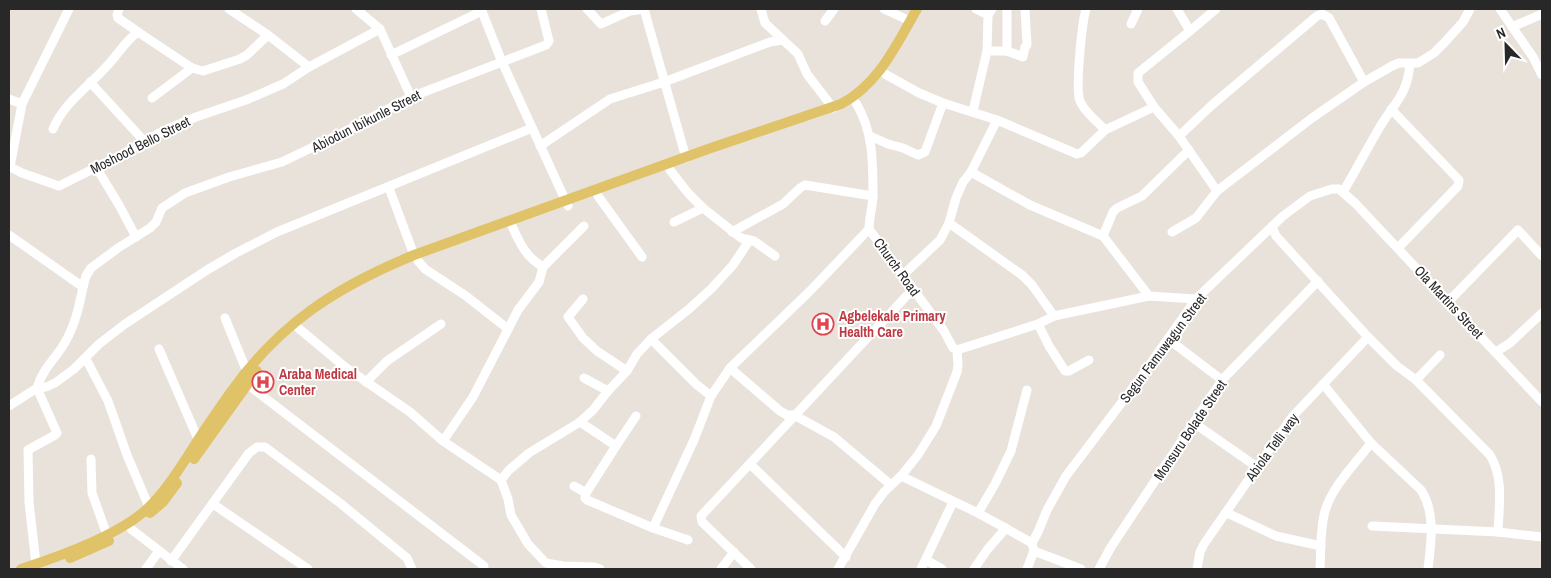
<svg xmlns="http://www.w3.org/2000/svg" width="1551" height="578" font-family="'Archivo Narrow',sans-serif">
<style>
.lines{fill:none;stroke-linecap:round;stroke-linejoin:round}
.minor{stroke:#fff;stroke-width:9}
.major{stroke:#e0c368;stroke-width:10}
.labels{text-anchor:middle;dominant-baseline:central;stroke-width:4;stroke-linejoin:round;paint-order:stroke}
.street-label{font-size:14px;fill:#282828;stroke:#fff}
.health-label{font-size:14px;font-weight:bold;fill:#be3a42;stroke:#fff;text-anchor:start}
</style>
<rect width="100%" height="100%" fill="#e9e2db"/>
<g class="lines">
<g class="minor">
<path d="M69,9l-47,95 -12,63 12,6 37,13 62,-31 42,-24 33,-14 50,-17 37,-16 26,-17 71,-38"/>
<path d="M119,9l-2,6 1,3 20,14"/>
<path d="M229,9l39,26 41,32"/>
<path d="M356,9l24,20 31,68"/>
<path d="M481,9l21,53 66,144"/>
<path d="M587,9l14,15 29,-13 15,-2"/>
<path d="M644,9l42,149"/>
<path d="M761,9l4,14 33,31 9,20 26,34"/>
<path d="M884,9l26,12"/>
<path d="M976,9l12,6 4,-6"/>
<path d="M1007,9v42"/>
<path d="M1086,9c-4,14 -11,80 -6,92 4,11 17,20 25,29"/>
<path d="M1177,9l13,22"/>
<path d="M1500,9l33,48 9,18"/>
<path d="M825,21l9,-12"/>
<path d="M1131,24l7,-15"/>
<path d="M1512,27l30,-13"/>
<path d="M987,51h20l16,6 2,-10 2,-2 -2,-36"/>
<path d="M391,55l91,-44"/>
<path d="M885,74l34,19 24,10 54,17 80,34 4,-1 24,-23 49,-23 25,29 38,55"/>
<path d="M90,82l55,60"/>
<path d="M152,98l40,-30"/>
<path d="M9,99l13,5"/>
<path d="M1154,107l-16,-25v-9l52,-42 26,-22"/>
<path d="M1391,109l68,71 -1,6 -60,62"/>
<path d="M973,111l14,-60 1,-36"/>
<path d="M53,129c11,-26 34,-41 53,-62 11,-11 19,-26 32,-35l54,36 11,3 37,-12 7,-4 21,-20"/>
<path d="M870,136l18,8 15,4 15,7 7,-3 18,-49"/>
<path d="M1179,136l33,-31 105,-89 5,-2 7,4 35,64"/>
<path d="M540,146l70,-47 54,-17 106,-40 12,-2"/>
<path d="M96,167l23,38 17,32"/>
<path d="M670,170l18,23 15,15 38,30 13,3 21,15"/>
<path d="M971,172l59,33 73,31 46,60"/>
<path d="M389,188l25,67"/>
<path d="M1343,192c13,-22 25,-45 38,-67 15,-24 26,-30 29,-61"/>
<path d="M598,196l44,61"/>
<path d="M674,222l29,-14"/>
<path d="M949,223l73,52 10,10 22,31"/>
<path d="M1272,227l4,9 92,101 29,29 19,14 74,75c14,23 9,51 8,77"/>
<path d="M732,232l51,-28 17,-16 5,-3 68,11"/>
<path d="M1172,232l24,-14 21,-27 95,-73 52,-36 28,-16 7,-3h19l16,-10 11,-11 18,-20 7,-13"/>
<path d="M9,235l74,52c-4,20 -8,39 -19,57 -9,15 -22,26 -27,44l20,45 -2,2 -27,15 1,52 7,62"/>
<path d="M1103,236l10,-24 4,-4 25,-12 47,-46"/>
<path d="M418,261l7,8 41,27 42,33"/>
<path d="M543,267l41,-41"/>
<path d="M903,275l37,-35 9,-17 7,-25 7,-16 8,-10 26,-52"/>
<path d="M83,287l3,-11 5,-8 27,-20 32,-20 6,-6 6,-14 23,-15 44,-16 53,-15 56,-27 73,-38 135,-52 3,-4 -8,-32"/>
<path d="M583,299l-15,18 15,21 14,13 30,20"/>
<path d="M1448,302l70,-72 24,26"/>
<path d="M225,318l20,49 3,4"/>
<path d="M1038,324l11,22 16,25h4l20,-11"/>
<path d="M297,327l48,40 65,45 33,29 58,39"/>
<path d="M651,339l45,45 15,12"/>
<path d="M1168,339l54,41"/>
<path d="M159,349l39,90 5,5"/>
<path d="M957,350l81,-26 16,-8 95,-20 47,3"/>
<path d="M1496,352l14,-9 32,-30"/>
<path d="M86,359l22,42 19,54 22,52"/>
<path d="M730,368l50,43 7,4h7l40,22 57,48"/>
<path d="M584,378l24,13"/>
<path d="M1416,380l24,-25"/>
<path d="M366,382l21,-21 54,-37"/>
<path d="M247,384l237,182"/>
<path d="M1323,384l48,59 50,47c15,23 10,53 7,79"/>
<path d="M9,406l28,-18 9,-1 9,-4 19,-14 25,-25 26,-20 82,-54 29,-17 41,-21 255,-104"/>
<path d="M580,422l36,24 -30,47 -1,5 2,2 66,28 35,12"/>
<path d="M1194,423l63,44"/>
<path d="M443,441l30,-44 45,-87 21,-28 4,-15c-17,-10 -23,-23 -31,-41"/>
<path d="M616,446l20,-30"/>
<path d="M91,459l1,34 15,42"/>
<path d="M750,464l96,93"/>
<path d="M901,476l77,37 54,30"/>
<path d="M574,486l12,7"/>
<path d="M213,504l95,65"/>
<path d="M978,513l17,-29 16,-33 16,-61"/>
<path d="M1227,513l49,23 45,10"/>
<path d="M1372,526l126,6 44,5"/>
<path d="M653,528l41,-88 17,-44 19,-28 80,-77 59,-62"/>
<path d="M131,529l52,40"/>
<path d="M1034,551l47,18"/>
<path d="M926,560l16,9"/>
<path d="M171,561l78,-108 8,-6h8l75,56 67,55 5,11"/>
<path d="M146,569l13,-18"/>
<path d="M600,569l-6,-2 -31,-1 -17,-3 -18,-19 -17,-29 -3,-16 -7,-19 8,-10 20,-17 51,-31 13,-12 15,-19 19,-20 10,-17 14,-15 38,-30 22,-20 22,-24 16,-24"/>
<path d="M721,569l13,-17"/>
<path d="M751,569l-49,-47 -1,-6 212,-227"/>
<path d="M838,569l37,-65 9,-12 17,-16 17,-21 18,-29 21,-54 1,-7 -1,-15 -4,-2 -9,-17 -75,-102c0,-12 4,-23 4,-35 0,-32 0,-63 -17,-91"/>
<path d="M921,569l32,-67"/>
<path d="M974,569l13,-19 19,-22"/>
<path d="M1027,569l7,-18 -2,-8 6,-11 9,-22 19,-34 72,-95 58,-82 87,-83 27,-20 22,-7h7l16,14 187,199"/>
<path d="M1099,569l12,-22 111,-167 96,-99"/>
<path d="M1197,569l3,-17 4,-8 88,-127 76,-80"/>
<path d="M1320,569c1,-19 0,-40 5,-58 8,-26 31,-48 46,-68"/>
</g>
<g class="major">
<path d="M194,459l63,-88"/>
<path d="M150,513l13,-11 14,-19"/>
<path d="M70,558l39,-17"/>
<path d="M21,569c37,-12 100,-34 128,-62 20,-20 34,-44 49,-67 10,-16 21,-31 32,-47 50,-70 106,-106 184,-138l294,-106 133,-45c38,-20 55,-59 76,-95"/>
</g>
</g>
<defs>
<g id="hospital-ring" transform="scale(1.125)"><circle r="9.5" fill="#fff" stroke="#e0444e" stroke-width="1.5"/><path d="M-5-5h3v3.5h4V-5h3V5h-3V1.5h-4V5h-3Z" fill="#e0444e"/></g>
</defs>
<g fill-rule="evenodd">
<use href="#hospital-ring" x="823" y="324"/>
<use href="#hospital-ring" x="263" y="382"/>
</g>
<g class="labels">
<g class="street-label">
<text transform="translate(366 121) rotate(-27)">Abiodun Ibikunle Street</text>
<text transform="translate(140 145) rotate(-27)">Moshood Bello Street</text>
<text transform="translate(897 267) rotate(54)">Church Road</text>
<text transform="translate(1449 302) rotate(47)">Ola Martins Street</text>
<text transform="translate(1163 348) rotate(-53)">Segun Famuwagun Street</text>
<text transform="translate(1190 430) rotate(-56)">Monsuru Bolade Street</text>
<text transform="translate(1272 447) rotate(-54)">Abiola Telli way</text>
</g>
<g class="health-label">
<text x="839" y="316">Agbelekale Primary<tspan x="839" dy="16">Health Care</tspan></text>
<text x="279" y="374">Araba Medical<tspan x="279" dy="16">Center</tspan></text>
</g>
</g>
<rect width="1551" height="578" fill="none" stroke="#282828" stroke-width="20"/>
<g transform="translate(1506 45) rotate(337)" stroke="#ffffff" stroke-width="4" paint-order="stroke">
<path d="M0-4L9 19L0 12L-9 19Z" fill="#282828"/>
<text y="-8" font-size="14" font-weight="bold" text-anchor="middle" fill="#282828">N</text>
</g>
</svg>
